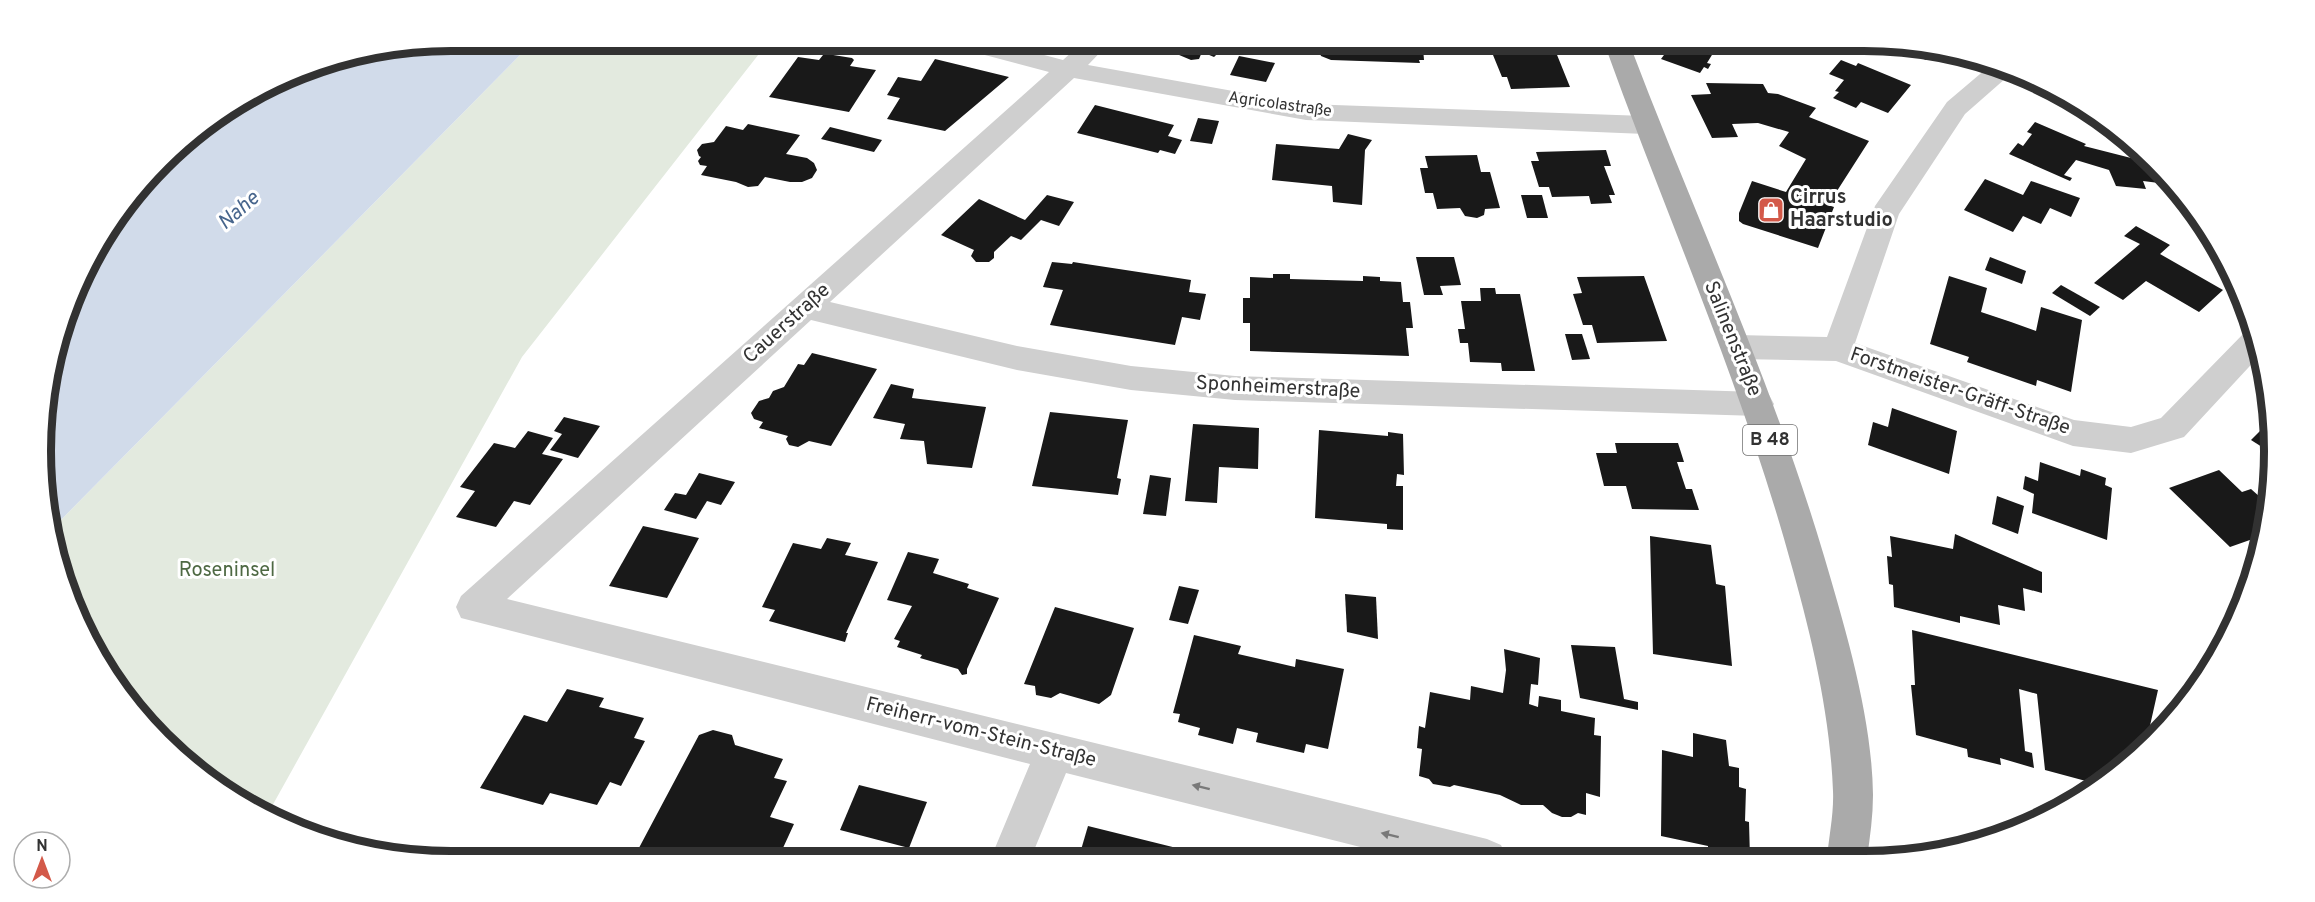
<svg xmlns="http://www.w3.org/2000/svg" width="2315" height="902" font-family="Overpass,sans-serif">
<style>
.green{fill:#e3eadf}
.water{fill:#d1dbea}
.building{fill:#191919}
.lines{fill:none;stroke-linecap:round;stroke-linejoin:round}
.street{fill:#cfcfcf;fill-rule:evenodd}
.primary{fill:#aaa;fill-rule:evenodd}
.oneway{fill:#797979}
.labels{text-anchor:middle;dominant-baseline:central;stroke-width:6;stroke-linejoin:round;paint-order:stroke}
.far-street-label{font-size:16px;fill:#323232;stroke:#fff}
.shield{fill:#fff;stroke:#707070;stroke-width:1.5}
.shield-label{font-size:18px;font-weight:bold;fill:#323232}
.poi-label{font-size:20px;font-weight:bold;fill:#323232;stroke:#fff;text-anchor:start}
.street-label{font-size:20px;fill:#323232;stroke:#fff}
.park-label{font-size:20px;fill:#4e6943;stroke:#fff}
.water-label{font-size:21px;font-style:italic;fill:#47658c;stroke:#fff}
.rim{fill:none;stroke:#323232;stroke-width:8}
</style>
<rect width="100%" height="100%" fill="#fff"/>
<path class="green" d="M534,41h235l-247,316 -256,460 -65,-40 -92,-98 -37,-71 -23,-76z"/>
<path class="water" d="M451,41h83l-485,491 -5,-135 18,-78 33,-73 86,-104 65,-47 73,-33z"/>
<g class="building">
<path d="M1156,40h66l6,3 -14,14 -12,-5 -3,7 -8,1 -38,-16z"/>
<path d="M1336,40h91l1,8h-5l1,12h-5l1,3 -89,-3 -10,-4 -2,-5 3,-5 14,-2z"/>
<path d="M1551,40l19,47 -59,2 -4,-12h-5l-9,-22 7,-1 -4,-12z"/>
<path d="M1675,40h11l29,10 -8,13 4,1 -3,5 -4,-2 -4,6 -39,-14z"/>
<path d="M1804,40h24l1,1 -4,7z"/>
<path d="M1891,44l18,2 36,5 -4,2 -6,-2 -9,9z"/>
<path d="M827,54l25,4 2,2 -4,6 26,4 -27,42 -80,-15 29,-40 21,3 4,-5z"/>
<path d="M1239,56l36,7 -9,19 -36,-7z"/>
<path d="M935,59l74,18 -64,54 -58,-12 13,-21 -13,-3 11,-18 23,4z"/>
<path d="M1841,60l15,6 2,-3 53,22 -23,28 -27,-11 -5,6 -23,-10 6,-6 -4,-1 9,-11 -15,-6z"/>
<path d="M1706,83l57,1 5,9 10,1 38,14 -7,9 60,24 -41,64 6,2 -16,41 -75,-24 -4,-3v-8l13,-32 34,11 20,-33 -27,-13 10,-14 -31,-9 -26,1 6,13 -26,1 -21,-43 20,-1z"/>
<path d="M2056,89l31,20 -1,1 -35,-17z"/>
<path d="M1095,105l79,20 -6,11 14,4 -7,14 -15,-4 -2,3 -81,-20z"/>
<path d="M1198,118l21,3 -7,23 -22,-3z"/>
<path d="M2035,122l51,22 -2,2 51,13 -3,-4 16,3 11,10 8,16 -24,-3 3,8 -30,-3 -7,-16 -33,-10 -12,15 8,3 -2,3 -61,-27 9,-11 5,3 9,-12 -5,-2z"/>
<path d="M748,124l52,11 -14,19 21,4 7,5 3,7 -5,8 -10,4h-12l-25,-5 -7,9 -10,1 -12,-5 -35,-7 6,-9 -7,-1 -2,-4 3,-4 -2,-1 -2,-6 5,-6 12,-2 12,-16 17,4z"/>
<path d="M830,127l52,13 -8,12 -53,-13z"/>
<path d="M1348,134l24,6 -7,10 -3,55 -29,-3 -1,-16 -60,-6 4,-36 63,5z"/>
<path d="M1606,150l5,16h-7l11,29h-6l3,8 -21,1 -2,-8 -37,1 -3,-10h-10l-8,-26h8l-3,-9z"/>
<path d="M1477,155l4,17h9l10,36 -15,1 -1,6 -7,3 -12,-2 -5,-8 -23,1 -4,-16h-8l-5,-25h8l-3,-12z"/>
<path d="M1985,179l38,16 8,-14 49,17 -9,19 -21,-9 -9,16 -18,-8 -10,16 -49,-22z"/>
<path d="M1047,195l27,7 -15,24 -18,-6 -20,20 -10,-4 -17,16v6l-5,4h-13l-5,-6 3,-6 -33,-15 38,-36 46,21z"/>
<path d="M1521,195h21l6,23h-21z"/>
<path d="M2136,226l34,19 -10,9 63,36 -24,22 -53,-31 -23,19 -29,-17 46,-39 -16,-8z"/>
<path d="M1416,257h38l7,28 -21,1 3,9h-19z"/>
<path d="M1990,257l36,14 -4,13 -37,-14z"/>
<path d="M1052,262l20,2 1,-2 118,18 -2,12 17,2 -6,26 -18,-3 -7,28 -125,-20 13,-35 -20,-3z"/>
<path d="M1273,274h17v5l73,2v-5l17,1v4l21,1 2,20h7l3,26h-7l3,28 -159,-5v-28h-7v-25h7v-21l23,1z"/>
<path d="M1644,276l23,65 -70,2 -5,-18h-9l-10,-31 9,-1 -5,-16z"/>
<path d="M1949,276l38,12 -6,24 30,10 25,9 5,-24 41,13 -11,72 -34,-12 -1,6 -69,-24 2,-5 -39,-13z"/>
<path d="M2061,285l39,22 -10,9 -38,-23z"/>
<path d="M1480,288h15l1,6h24l15,77h-33l-1,-8 -31,-1 -2,-19h-8l-2,-14h7l-4,-28h20z"/>
<path d="M1565,334h17l8,25 -18,1z"/>
<path d="M812,353l65,16 -46,77 -22,-5 -11,6 -9,-2 -3,-6 2,-3 -29,-8 4,-6 -9,-3 -3,-6 8,-12 10,-3 4,-7 11,-4 14,-23 6,1z"/>
<path d="M891,384l23,5 -2,9 74,9 -14,61 -45,-4 -3,-23 -24,-2 5,-15 -32,-6z"/>
<path d="M1892,408l65,23 -8,43 -81,-29 5,-23 15,5z"/>
<path d="M1050,412l78,8 -11,58 4,1 -3,16 -86,-9z"/>
<path d="M564,417l36,9 -22,32 -28,-8 12,-16 -8,-3z"/>
<path d="M2272,419l1,35 -22,-14z"/>
<path d="M1193,424l66,4 -1,41 -39,-2 -2,36 -32,-2z"/>
<path d="M1319,430l69,6v-4l15,2 1,41 -7,-1 -1,12h7v44l-16,-1v-5l-72,-6z"/>
<path d="M528,431l25,7 -11,16 21,5 -33,46 -16,-4 -18,26 -40,-10 19,-26 -15,-4 34,-44 21,5z"/>
<path d="M1615,443h63l6,19h-7l9,27h6l7,21 -67,-1 -6,-23h-22l-8,-33h21z"/>
<path d="M2040,462l40,14 1,-7 25,9 -1,7 7,3 -5,52 -75,-27 2,-19 -11,-5 2,-13 13,5z"/>
<path d="M2219,470l23,22 9,-3 18,16 -1,5 -5,2 4,4 -3,19 -34,12 -61,-59z"/>
<path d="M699,473l36,9 -14,23 -14,-4 -11,18 -32,-9 11,-17 11,2z"/>
<path d="M1150,475l21,3 -5,38 -23,-2z"/>
<path d="M1997,496l27,10 -6,28 -26,-10z"/>
<path d="M643,526l56,12 -32,60 -58,-12z"/>
<path d="M1955,534l87,38v21l-19,-5 2,23 -27,-6 2,20 -40,-9v7l-66,-16 -1,-22 -4,-1 -2,-28 5,1 -2,-21 63,13z"/>
<path d="M1650,536l61,9 5,39 9,2 7,80 -79,-12z"/>
<path d="M827,538l24,5 -6,12 33,7 -32,71h2l-3,9 -76,-21 6,-11 -13,-3 31,-64 28,6z"/>
<path d="M908,552l31,7 -6,14 36,11 -2,4 32,10 -32,71v5l-5,1 -4,-6 -38,-11 2,-3 -25,-8 3,-6 -6,-2 18,-33 -25,-6z"/>
<path d="M1179,586l20,4 -11,34 -19,-4z"/>
<path d="M1345,594l31,3 2,42 -31,-7z"/>
<path d="M1055,607l79,21 -23,67 -12,9 -39,-11 -9,5 -15,-3 -1,-9 -11,-2z"/>
<path d="M1912,630l246,60 -13,58 -10,11 -38,25 -52,-14 -8,-76 -18,-5 6,62 7,2 2,15 -34,-10 1,7 -33,-8 -1,-8 -51,-14 -5,-50h4z"/>
<path d="M1194,635l47,11 -3,8 57,13 1,-8 48,10 -16,80 -22,-5 -2,9 -48,-11 2,-9 -21,-5 -4,16 -35,-9 2,-7 -22,-6 2,-8 -7,-1z"/>
<path d="M1571,645l44,2 9,52 14,3v8l-58,-12z"/>
<path d="M1504,649l36,9 -2,27 -7,-1 -2,20 9,3 1,-11 22,4v11l34,7 -1,17 7,1 -1,61 -14,-4v22l-8,-2 -7,4h-9l-10,-4 -9,-8h-22l-21,-10 -46,-10 -4,2 -17,-3 -4,-5 -10,-3 3,-27 -5,-1 2,-22 6,2 5,-36 40,8 1,-14 32,7 3,-23z"/>
<path d="M567,689l37,9 -5,9 45,11 -10,20 11,3 -24,45 -11,-4 -13,23 -47,-12 -7,12 -63,-17 44,-73 23,7z"/>
<path d="M713,730l19,5 3,10 48,14 -9,19 13,3 -17,36 24,7 -17,37h-145l67,-126z"/>
<path d="M1693,733l33,7 3,26 10,2v19l7,2 -1,32 4,1 1,36h-12l-30,-9v-3l-47,-10 1,-86 31,7z"/>
<path d="M859,785l68,17 -18,46 -69,-18z"/>
<path d="M1088,826l133,33 -1,1h-142z"/>
</g>
<g class="lines">
<g class="street">
<path d="M944,40h44l75,20 22,-20h27l-24,25 218,39 339,12 9,3 4,6 -4,6 -9,3 -339,-14 -232,-42 -244,224 187,44 114,20 104,10 523,16 11,3 5,9 -5,9 -11,3 -523,-16 -104,-10 -114,-20 -206,-50 -304,279 980,240 14,6 6,14h-99l-342,-86 -36,87h-40l40,-96 -569,-146 -5,-11 5,-11 588,-524 -102,-27z"/>
<path d="M1993,63l21,8 -49,43 -66,100 -44,129 219,77 57,7 30,-9 85,-87 9,-3 6,26 -77,83 -53,16 -58,-7 -237,-85 -99,-2 -11,-4 -4,-8 4,-8 11,-4 90,2 48,-131 72,-104z"/>
</g>
<path class="primary" d="M1603,40h25c65,172 144,340 196,516 22,75 48,161 49,239 0,21 -3,42 -6,63h-40c2,-22 7,-45 6,-67 -3,-78 -22,-157 -43,-231 -49,-178 -125,-347 -187,-520z"/>
</g>
<defs><path id="oneway-solid" d="M-6-.8H1V-3.2L6.5 0L1 3.2V.8H-6Z" transform="scale(1.5)"/></defs>
<g class="oneway">
<use href="#oneway-solid" transform="translate(1201 787) rotate(-166)"/>
<use href="#oneway-solid" transform="translate(1390 835) rotate(-166)"/>
</g>
<defs>
<g id="shop-square" transform="scale(1.35)"><rect x="-9" y="-9" width="18" height="18" rx="4" fill="#d35949" stroke="#fff"/><path d="M-5-2.5h2.3a2.7 3.5 0 0 1 5.4 0H5L5.5 6h-11ZM-1.5-2.5h3a1.5 2.3 0 0 0-3 0Z" fill="#fff"/></g>
</defs>
<g fill-rule="evenodd">
<use href="#shop-square" x="1771" y="210"/>
</g>
<g class="labels">
<g class="far-street-label">
<text transform="translate(1280 105) rotate(8)">Agricolastraße</text>
</g>
<rect class="shield" x="1743" y="425" width="54" height="30" rx="4.5"/>
<g class="shield-label">
<text x="1770" y="440">B 48</text>
</g>
<g class="poi-label">
<text x="1790" y="198">Cirrus<tspan x="1790" dy="23">Haarstudio</tspan></text>
</g>
<g class="street-label">
<text transform="translate(787 324) rotate(-42)">Cauerstraße</text>
<text transform="translate(1732 339) rotate(68)">Salinenstraße</text>
<text transform="translate(1278 388) rotate(3)">Sponheimerstraße</text>
<text transform="translate(1960 392) rotate(19)">Forstmeister-Gräff-Straße</text>
<text transform="translate(981 733) rotate(14)">Freiherr-vom-Stein-Straße</text>
</g>
<g class="park-label">
<text x="227" y="571">Roseninsel</text>
</g>
<g class="water-label">
<text transform="translate(239 211) rotate(-41)">Nahe</text>
</g>
</g>
<path d="M0 0H2315V902H0ZM451 51H1864A400 400 0 0 1 2264 451V451A400 400 0 0 1 1864 851H451A400 400 0 0 1 51 451V451A400 400 0 0 1 451 51Z" fill="#fff" fill-rule="evenodd"/>
<path class="rim" d="M451 51H1864A400 400 0 0 1 2264 451V451A400 400 0 0 1 1864 851H451A400 400 0 0 1 51 451V451A400 400 0 0 1 451 51Z"/>
<g transform="translate(42 860)"><circle r="28" fill="#ffffff" stroke="#adadad" stroke-width="1.5"/>
<path d="M0-4.5L10 22L0 15L-10 22Z" fill="#d35949"/>
<text y="-9" font-size="16" font-weight="bold" text-anchor="middle" fill="#323232">N</text>
</g>
</svg>
